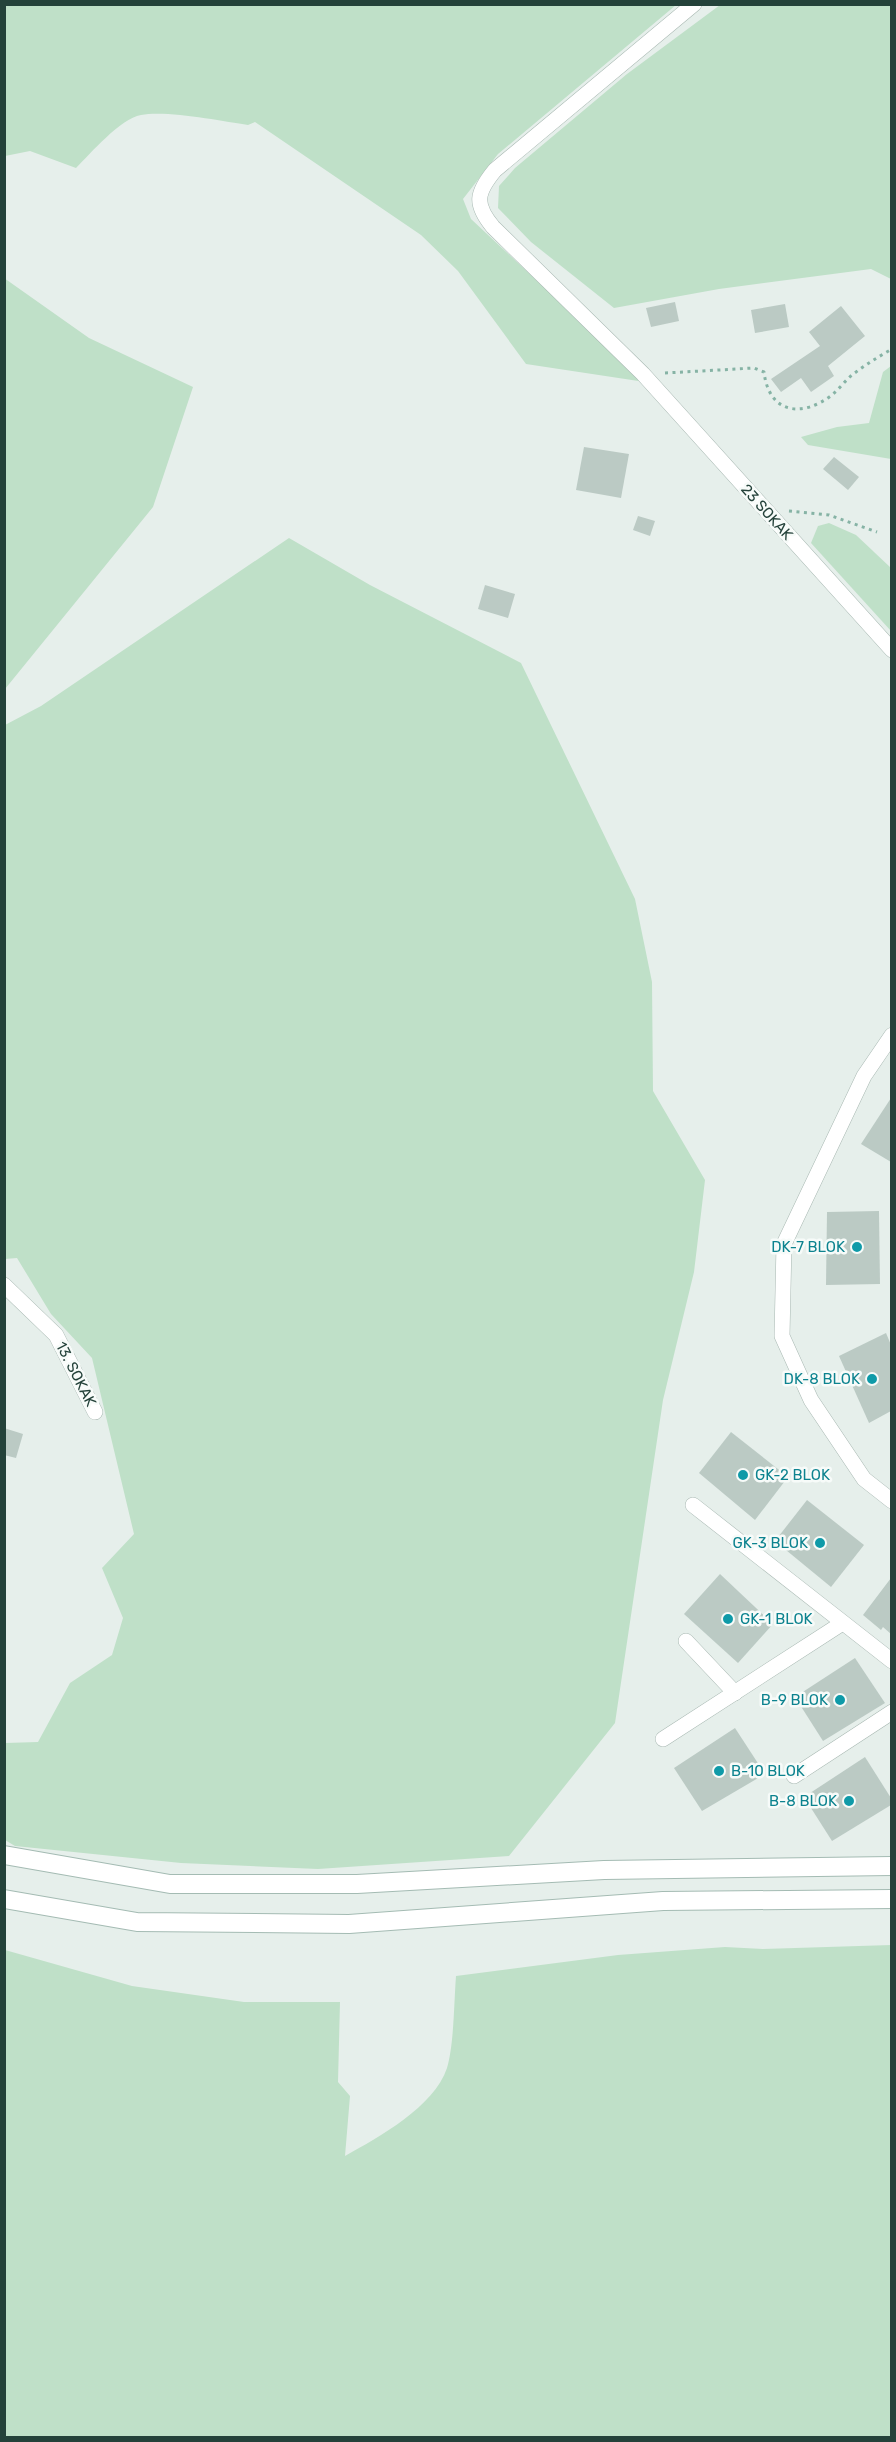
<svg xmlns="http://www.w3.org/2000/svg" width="896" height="2442" font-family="Rubik,sans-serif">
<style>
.green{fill:#bfe0c8}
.building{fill:#bbcac4}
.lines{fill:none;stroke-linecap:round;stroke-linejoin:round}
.street-casing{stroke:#a8b8b2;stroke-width:16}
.secondary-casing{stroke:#a4bbb3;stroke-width:20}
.path{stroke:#86b3a5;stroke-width:3;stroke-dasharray:3 4.5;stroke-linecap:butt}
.street{stroke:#fff;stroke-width:15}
.secondary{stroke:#fff;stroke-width:18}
.culture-dot{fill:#0f9aa8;stroke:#f7fbf9;stroke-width:2}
.labels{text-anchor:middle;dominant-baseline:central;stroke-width:5;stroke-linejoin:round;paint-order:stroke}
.street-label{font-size:15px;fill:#24423a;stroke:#f7fbf9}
.culture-label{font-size:15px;fill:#0d838f;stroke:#f7fbf9;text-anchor:end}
</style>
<rect width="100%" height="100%" fill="#e6efeb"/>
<g class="green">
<path d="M4,5h672l-178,149 -35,45 8,20 174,163 -119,-18 -68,-93 -37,-36 -166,-113 -7,3c-26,-4 -82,-15 -107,-10 -21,4 -50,38 -65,53l-46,-17 -25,5z"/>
<path d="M720,5h171v274l-20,-10 -152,20 -105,19 -83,-66 -33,-34 1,-22 16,-18 112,-94z"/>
<path d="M4,278l85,60 104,49 -40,120 -148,182z"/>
<path d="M891,366v93l-83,-14 -7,-8 36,-10 32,-4 14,-51z"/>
<path d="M829,523l27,12 35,33v63l-80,-88 7,-17z"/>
<path d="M289,538l81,47 151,78 114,236 17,83 1,109 52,89 -11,92 -31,128 -48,323 -106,133 -191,13 -137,-6 -166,-17 -10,-6v-97l33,-1 32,-59 42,-28 11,-37 -21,-50 32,-34 -42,-176 -41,-44 -34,-56 -12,1v-534l36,-19z"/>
<path d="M891,1945v492h-886v-487l127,36 112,16h96l-2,80 12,14 -5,60c34,-19 89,-49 102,-88 7,-23 7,-66 9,-92l162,-21 107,-8 38,2z"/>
</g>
<g class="building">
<path d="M675,302l4,19 -28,6 -5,-19z"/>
<path d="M785,304l4,23 -34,6 -4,-23z"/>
<path d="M841,306l24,30 -37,30 6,10 -23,16 -10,-14 -20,14 -10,-13 49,-33 -11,-14z"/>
<path d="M584,447l45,7 -8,44 -45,-8z"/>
<path d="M834,457l25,20 -11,13 -25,-21z"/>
<path d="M638,516l17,5 -5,15 -17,-6z"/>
<path d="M485,585l30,9 -7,24 -30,-9z"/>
<path d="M891,1098v64l-30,-18z"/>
<path d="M879,1211l1,73 -54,1 1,-73z"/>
<path d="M886,1333l5,12v66l-22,12 -30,-67z"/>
<path d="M4,1428l19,6 -7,24 -12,-3z"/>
<path d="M731,1432l57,45 -33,43 -56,-47z"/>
<path d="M807,1500l57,45 -33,42 -56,-46z"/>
<path d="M720,1574l53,50 -35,39 -54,-49z"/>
<path d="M891,1578v56l-8,-7 -2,3 -18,-15z"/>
<path d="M855,1658l30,45 -62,38 -28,-44z"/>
<path d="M735,1728l30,46 -63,37 -28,-43z"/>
<path d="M865,1757l26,41v7l-59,36 -28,-44z"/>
</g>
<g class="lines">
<g class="street-casing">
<g id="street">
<path d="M694,4l-199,166c-19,23 -21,34 -2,57l150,147 249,276"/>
<path d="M892,1035l-28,41 -80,168 -2,92 29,64 53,79 28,22"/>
<path d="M4,1285l52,50 39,77"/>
<path d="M693,1505l199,156"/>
<path d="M686,1641l49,52"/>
<path d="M663,1739l178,-115"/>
<path d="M794,1776l98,-64"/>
</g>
</g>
<g class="secondary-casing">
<g id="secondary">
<path d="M4,1855l166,29h187l247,-14 288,-4"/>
<path d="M4,1899l133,23 212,2 314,-23 229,-2"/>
</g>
</g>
<g class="path">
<path d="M665,373l89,-5 10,4c5,42 38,46 68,23 7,-6 13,-14 20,-20 13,-10 26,-18 40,-26"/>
<path d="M789,511l40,4 48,17"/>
</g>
<use href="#street" class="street"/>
<use href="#secondary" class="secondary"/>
</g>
<g class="culture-dot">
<circle cx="857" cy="1247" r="6"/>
<circle cx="872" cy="1379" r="6"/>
<circle cx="743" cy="1475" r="6"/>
<circle cx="820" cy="1543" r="6"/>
<circle cx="728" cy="1619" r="6"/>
<circle cx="840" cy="1700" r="6"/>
<circle cx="719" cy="1771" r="6"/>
<circle cx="849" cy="1801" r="6"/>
</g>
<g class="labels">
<g class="street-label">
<text transform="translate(767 512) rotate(48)">23 SOKAK</text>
<text transform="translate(76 1374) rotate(63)">13. SOKAK</text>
</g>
<g class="culture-label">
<text x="845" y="1247">DK-7 BLOK</text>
<text x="860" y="1379">DK-8 BLOK</text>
<text x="755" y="1475" text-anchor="start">GK-2 BLOK</text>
<text x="808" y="1543">GK-3 BLOK</text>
<text x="740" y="1619" text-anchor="start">GK-1 BLOK</text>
<text x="828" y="1700">B-9 BLOK</text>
<text x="731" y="1771" text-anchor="start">B-10 BLOK</text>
<text x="837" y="1801">B-8 BLOK</text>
</g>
</g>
<rect width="896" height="2442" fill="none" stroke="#24423a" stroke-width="12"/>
</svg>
